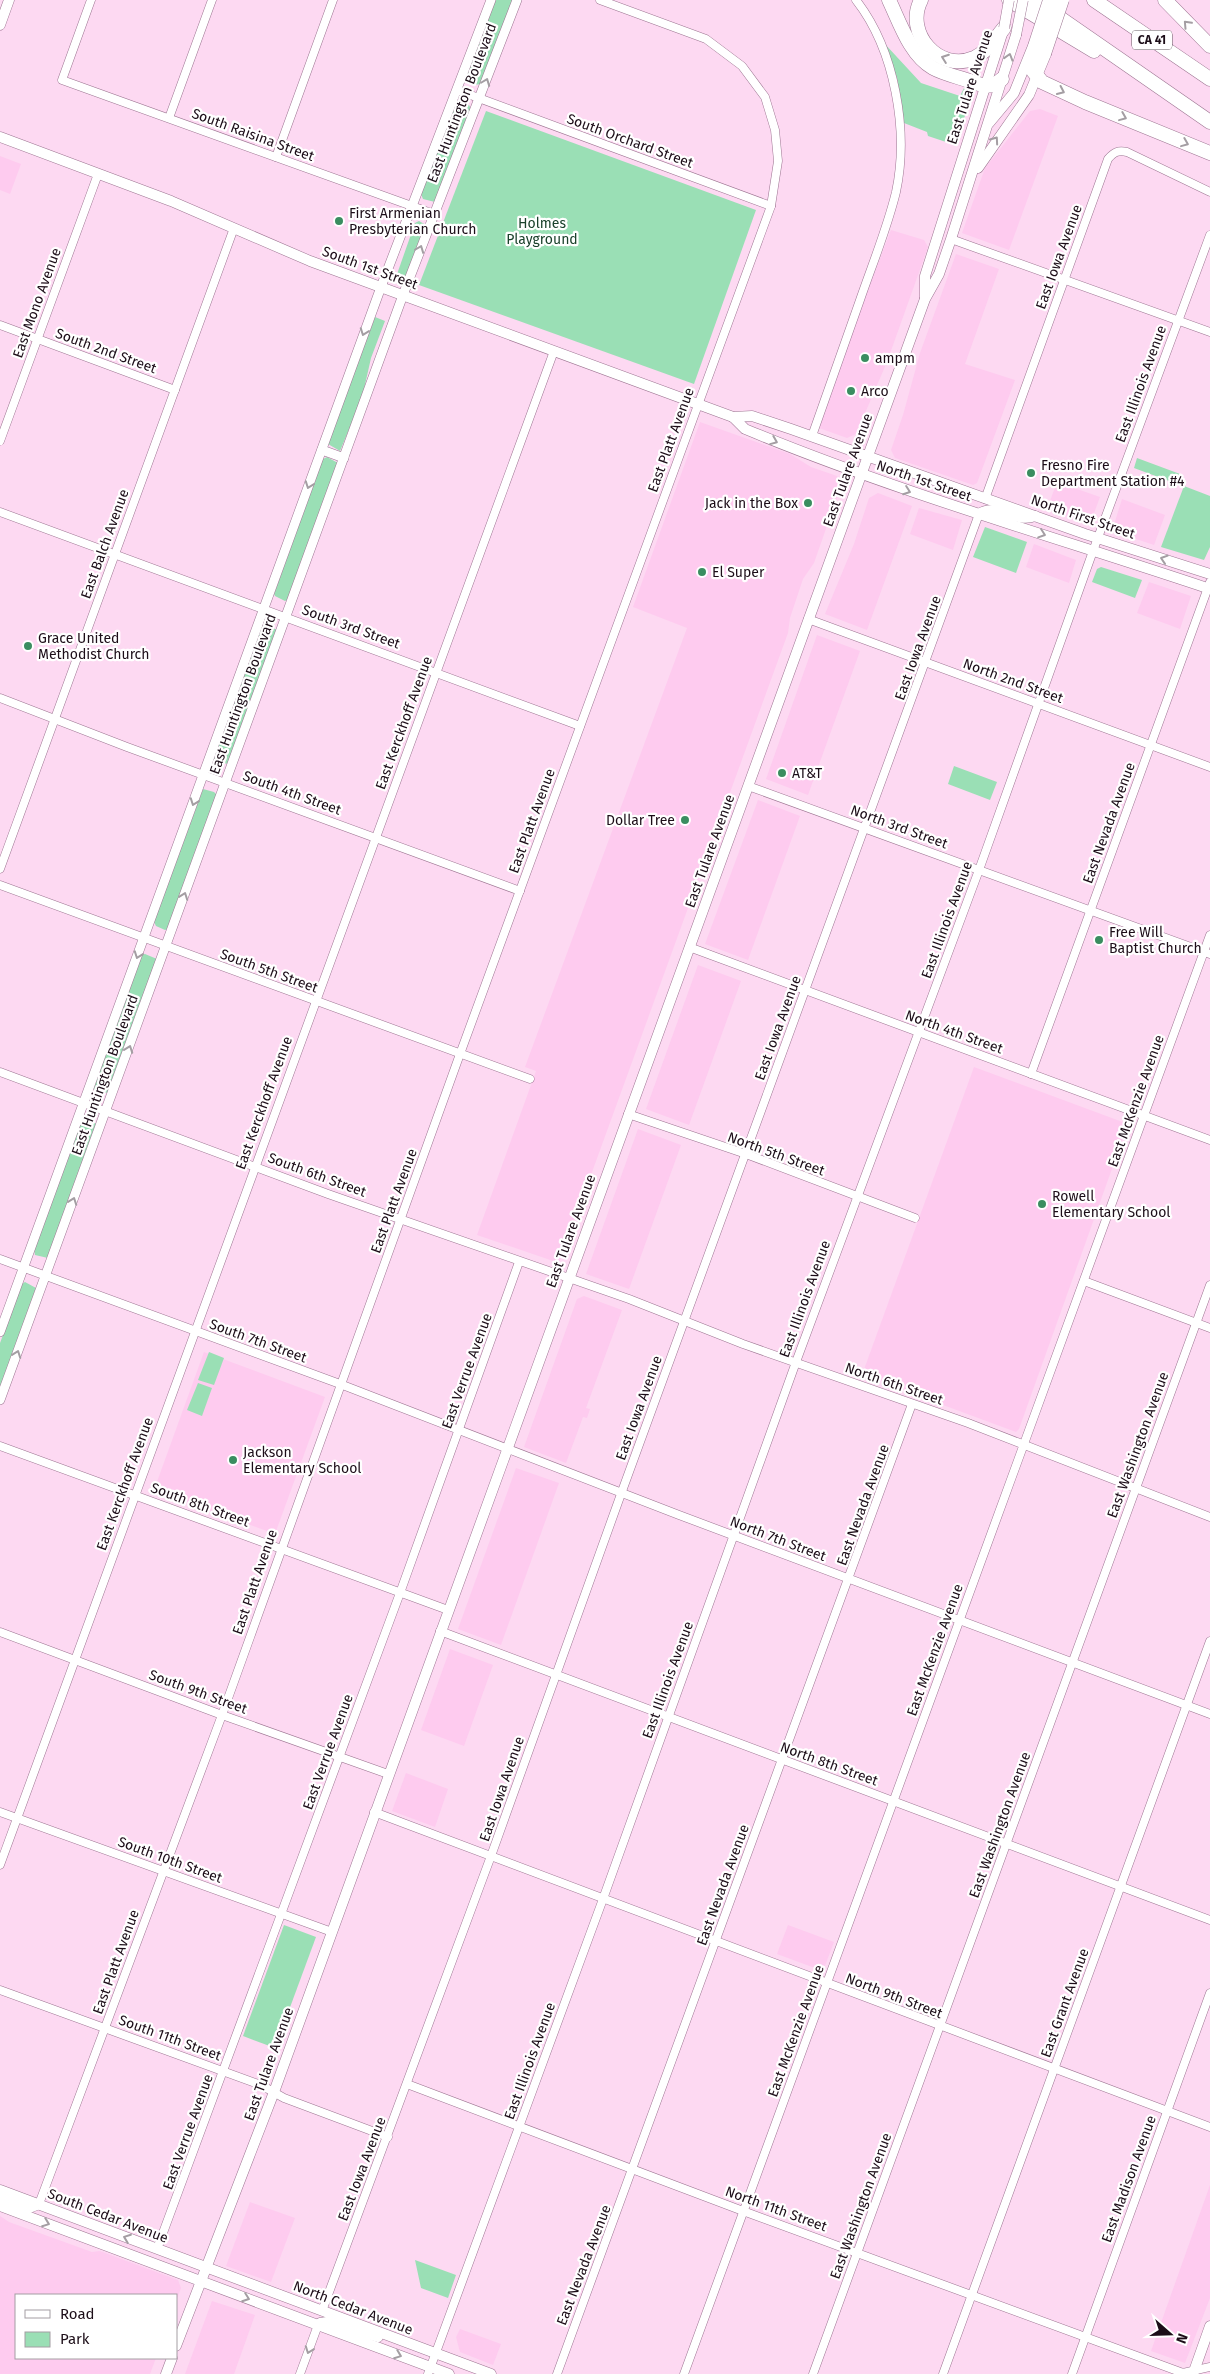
<svg xmlns="http://www.w3.org/2000/svg" width="1210" height="2374" font-family="'Fira Sans',sans-serif">
<style>
.built{fill:#fecbef}
.green{fill:#9adfb5}
.lines{fill:none;stroke-linecap:round;stroke-linejoin:round}
.minor-casing{stroke:#9d7592;stroke-width:9}
.tertiary-casing{stroke:#9d7592;stroke-width:10}
.secondary-casing{stroke:#9d7592;stroke-width:11}
.motorway-casing{stroke:#9d7592;stroke-width:15}
.minor{stroke:#fff;stroke-width:8}
.tertiary{stroke:#fff;stroke-width:9}
.secondary{stroke:#fff;stroke-width:10}
.motorway{stroke:#fff;stroke-width:14}
.secondary-bridge-casing{stroke:#9d7592;stroke-width:11;stroke-linecap:butt}
.motorway-bridge-casing{stroke:#9d7592;stroke-width:15;stroke-linecap:butt}
.secondary-bridge{stroke:#fff;stroke-width:10}
.motorway-bridge{stroke:#fff;stroke-width:14}
.oneway{stroke:#a49ea3}
.poi-dot{fill:#3a8d60;stroke:#fff;stroke-width:2}
.labels{text-anchor:middle;dominant-baseline:central;stroke-width:4.5;stroke-linejoin:round;paint-order:stroke}
.shield{fill:#fff;stroke:#60565d;stroke-width:1}
.shield-label{font-size:12px;font-weight:bold;fill:#1c0d18}
.street-label{font-size:14px;fill:#1c0d18;stroke:#fff}
.poi-label{font-size:14px;fill:#1c0d18;stroke:#fff;text-anchor:start}
.park-label{font-size:14px;fill:#1a412b;stroke:#fff}
</style>
<rect width="100%" height="100%" fill="#fdd9f2"/>
<g class="built">
<path d="M1040,109l18,7 -49,134 -47,-17 23,-65 45,-57z"/>
<path d="M0,156l21,8 -11,30 -10,-4z"/>
<path d="M891,230l33,10 4,7 -41,115 -31,72 -9,4 -28,-10 43,-122z"/>
<path d="M956,254l43,15 -34,95 50,16 -38,103 -4,2 -78,-27 -4,-8 12,-35 17,-62z"/>
<path d="M700,422l90,32 21,13 26,9 4,10 -27,77 -11,16 -13,39 -2,15 -229,630 -82,-28 59,-164 -11,-4 162,-439 -54,-21z"/>
<path d="M1057,482l43,15 -10,27 -43,-15z"/>
<path d="M878,493l34,13 -45,124 -42,-16 29,-70 15,-46z"/>
<path d="M1122,499l43,16 -11,30 -42,-14z"/>
<path d="M919,508l43,12 -9,30 -43,-16z"/>
<path d="M1034,544l42,16 -7,23 -43,-16z"/>
<path d="M1149,582l42,14 -11,33 -43,-16z"/>
<path d="M817,635l43,16 -52,144 -42,-16z"/>
<path d="M758,800l42,16 -52,144 -43,-16z"/>
<path d="M698,965l43,16 -52,144 -43,-16z"/>
<path d="M974,1067l154,57 -109,305 -3,3 -154,-57z"/>
<path d="M638,1129l43,16 -52,144 -43,-15z"/>
<path d="M584,1296l38,14 -36,98 4,1 -3,9 -4,-1 -17,46 -42,-16 53,-148z"/>
<path d="M204,1352l121,45 -50,137 -121,-44z"/>
<path d="M516,1468l43,15 -58,162 -43,-16z"/>
<path d="M450,1649l43,16 -29,81 -43,-16z"/>
<path d="M406,1773l42,16 -13,38 -43,-16z"/>
<path d="M788,1925l46,17 -11,29 -46,-17z"/>
<path d="M1210,2185v113l-25,65 -34,-12z"/>
<path d="M250,2202l45,16 -24,64 -45,-16z"/>
<path d="M0,2216l9,6 83,30 8,-1 78,29 3,8 -5,14v-7h-160v63h140l-6,16h-150z"/>
<path d="M212,2301l43,14 -21,59h-49z"/>
<path d="M460,2329l41,15 -8,21 -33,-13 -4,-15z"/>
</g>
<g class="green">
<path d="M495,0h18l-33,84c-5,2 -13,-2 -14,-6z"/>
<path d="M884,43l37,40 39,13 4,-8 6,13 -15,44 -27,-9 -1,-4 -23,-9 -7,-45z"/>
<path d="M460,102l9,3 2,4 -36,93 -12,-3 -2,-5 34,-90z"/>
<path d="M486,111l270,99 -62,174 -275,-99z"/>
<path d="M419,221l7,4 -21,54 -9,-2 19,-54z"/>
<path d="M375,317l10,4 -14,37 -9,40 -22,53 -12,-7z"/>
<path d="M327,457l11,6 -49,136 -4,2 -10,-5 -1,-2 49,-135z"/>
<path d="M1137,458l43,16 -3,10 -43,-16z"/>
<path d="M1184,486l26,10v51l-6,13 -43,-13z"/>
<path d="M985,527l42,15 -11,31 -43,-16z"/>
<path d="M1101,567l41,13 -7,18 -43,-16 5,-13z"/>
<path d="M265,624l12,6 -49,134 -13,-3 -1,-3 48,-132z"/>
<path d="M954,766l43,16 -7,18 -42,-16z"/>
<path d="M203,789l11,3 3,3 -49,134 -3,1 -9,-4 -2,-4z"/>
<path d="M145,954l12,5 -49,134 -13,-2 -2,-4 48,-132z"/>
<path d="M84,1118l13,6 -49,134 -13,-3 -1,-5 47,-129z"/>
<path d="M25,1282l11,6 -36,102v-47l22,-59z"/>
<path d="M209,1352l15,6 -10,27 -16,-5z"/>
<path d="M198,1383l14,5 -10,28 -15,-6z"/>
<path d="M284,1925l32,12 -41,111 -32,-12z"/>
<path d="M415,2260l41,15 -8,23 -27,-10z"/>
</g>
<g class="lines">
<g class="minor-casing">
<g id="minor">
<path d="M91,0l-29,80 372,134"/>
<path d="M457,90l314,116"/>
<path d="M169,118l43,-118"/>
<path d="M276,157l57,-157"/>
<path d="M951,239l259,93"/>
<path d="M0,325l175,65"/>
<path d="M812,436c16,-45 32,-90 48,-136 12,-35 27,-71 36,-108 13,-61 -1,-142 -40,-192"/>
<path d="M0,441l98,-267"/>
<path d="M985,499l123,-340c6,-7 10,-9 19,-7l83,40"/>
<path d="M0,512l580,214"/>
<path d="M808,619l402,148"/>
<path d="M0,698l127,49 393,144"/>
<path d="M748,786l462,168"/>
<path d="M0,869l234,-641"/>
<path d="M0,885l530,194"/>
<path d="M689,947l521,193"/>
<path d="M0,1072l328,122 301,105 114,45 225,79 242,94"/>
<path d="M1031,1074l179,-492"/>
<path d="M628,1114l118,40 169,64"/>
<path d="M0,1259l340,125 339,131 531,199"/>
<path d="M1084,1281l126,47"/>
<path d="M0,1446l448,164"/>
<path d="M440,1631l770,289"/>
<path d="M0,1632l222,83 166,59"/>
<path d="M0,1812l332,120"/>
<path d="M374,1812l836,315"/>
<path d="M0,1865l554,-1514"/>
<path d="M0,1990l261,95 23,13 104,39"/>
<path d="M407,2084l336,127 440,162 27,-6"/>
<path d="M39,2204l183,-489 238,-661 311,-848 7,-45 -3,-31 -10,-33 -23,-31 -36,-27 -106,-39"/>
<path d="M157,2249l243,-656 119,-331"/>
<path d="M322,2311l169,-455 130,-362 358,-980"/>
<path d="M300,2374l18,-49"/>
<path d="M428,2374l175,-475 193,-537 183,-492 114,-319 117,-316"/>
<path d="M557,2374l355,-970"/>
<path d="M684,2374l526,-1439"/>
<path d="M813,2374l397,-1089"/>
<path d="M943,2374l267,-733"/>
<path d="M1072,2374l138,-381"/>
</g>
</g>
<g class="tertiary-casing">
<g id="tertiary">
<path d="M322,450l22,8"/>
<path d="M0,1332l381,-1045 110,-287"/>
<path d="M0,1400l403,-1105 114,-295"/>
</g>
</g>
<g class="secondary-casing">
<g id="secondary">
<path d="M0,25l9,-25"/>
<path d="M989,123l25,-30 19,-47"/>
<path d="M0,137l171,64 139,60 423,156 19,-1 39,13 294,105 125,40"/>
<path d="M978,168l51,-73 17,-41"/>
<path d="M925,298v-22l77,-242"/>
<path d="M733,417l12,12c152,63 310,108 465,160"/>
<path d="M979,514c17,-12 37,10 56,2"/>
<path d="M0,2190l491,184"/>
<path d="M0,2199l29,9 10,-4"/>
<path d="M0,2206l449,168"/>
<path d="M320,2323l7,-1 51,15"/>
<path d="M176,2346l98,-254 651,-1793 14,-25 12,-35 65,-204"/>
<path d="M166,2374l6,-16"/>
<path d="M1193,2374l17,-48"/>
</g>
</g>
<g class="motorway-casing">
<g id="motorway">
<path d="M889,0c11,23 21,55 44,68 11,6 25,9 37,13 13,5 21,8 32,-2"/>
<path d="M921,0c-17,33 18,73 53,58 13,-6 21,-19 30,-30"/>
<path d="M1009,0l85,51"/>
<path d="M1034,0l176,122"/>
<path d="M1094,0l116,79"/>
<path d="M1165,0l45,46"/>
<path d="M1039,50l-6,21 9,11 43,20 125,51"/>
</g>
</g>
<use href="#minor" class="minor"/>
<use href="#tertiary" class="tertiary"/>
<use href="#secondary" class="secondary"/>
<use href="#motorway" class="motorway"/>
<g class="secondary-bridge-casing">
<g id="secondary-bridge">
<path d="M1004,28l5,-28"/>
<path d="M1016,35l7,-35"/>
<path d="M1033,46l15,-46"/>
<path d="M1046,54l18,-54"/>
</g>
</g>
<g class="motorway-bridge-casing">
<path id="motorway-bridge" d="M1039,50l17,-50"/>
</g>
<use href="#secondary-bridge" class="secondary-bridge"/>
<use href="#motorway-bridge" class="motorway-bridge"/>
</g>
<defs><path id="oneway-chevron" d="M-2-3.5L2.5 0L-2 3.5" fill="none" stroke-width="1.6" stroke-linecap="round" stroke-linejoin="round" transform="scale(1.25)"/></defs>
<g class="oneway">
<use href="#oneway-chevron" transform="translate(1187 24) rotate(-133)"/>
<use href="#oneway-chevron" transform="translate(1009 57) rotate(-73)"/>
<use href="#oneway-chevron" transform="translate(945 58) rotate(-160)"/>
<use href="#oneway-chevron" transform="translate(486 82) rotate(-69)"/>
<use href="#oneway-chevron" transform="translate(1061 91) rotate(25)"/>
<use href="#oneway-chevron" transform="translate(1123 117) rotate(22)"/>
<use href="#oneway-chevron" transform="translate(995 140) rotate(-55)"/>
<use href="#oneway-chevron" transform="translate(1185 143) rotate(22)"/>
<use href="#oneway-chevron" transform="translate(420 249) rotate(-69)"/>
<use href="#oneway-chevron" transform="translate(364 332) rotate(110)"/>
<use href="#oneway-chevron" transform="translate(774 441) rotate(22)"/>
<use href="#oneway-chevron" transform="translate(309 485) rotate(110)"/>
<use href="#oneway-chevron" transform="translate(907 491) rotate(20)"/>
<use href="#oneway-chevron" transform="translate(1042 534) rotate(19)"/>
<use href="#oneway-chevron" transform="translate(1164 559) rotate(-162)"/>
<use href="#oneway-chevron" transform="translate(194 802) rotate(110)"/>
<use href="#oneway-chevron" transform="translate(184 896) rotate(-70)"/>
<use href="#oneway-chevron" transform="translate(138 955) rotate(110)"/>
<use href="#oneway-chevron" transform="translate(129 1049) rotate(-70)"/>
<use href="#oneway-chevron" transform="translate(73 1201) rotate(-70)"/>
<use href="#oneway-chevron" transform="translate(17 1354) rotate(-70)"/>
<use href="#oneway-chevron" transform="translate(46 2223) rotate(21)"/>
<use href="#oneway-chevron" transform="translate(127 2238) rotate(-159)"/>
<use href="#oneway-chevron" transform="translate(246 2298) rotate(20)"/>
<use href="#oneway-chevron" transform="translate(309 2350) rotate(110)"/>
<use href="#oneway-chevron" transform="translate(398 2355) rotate(21)"/>
</g>
<g class="poi-dot">
<circle cx="339" cy="221" r="5"/>
<circle cx="865" cy="358" r="5"/>
<circle cx="851" cy="391" r="5"/>
<circle cx="1031" cy="473" r="5"/>
<circle cx="808" cy="503" r="5"/>
<circle cx="702" cy="572" r="5"/>
<circle cx="28" cy="646" r="5"/>
<circle cx="782" cy="773" r="5"/>
<circle cx="685" cy="820" r="5"/>
<circle cx="1099" cy="940" r="5"/>
<circle cx="1042" cy="1204" r="5"/>
<circle cx="233" cy="1460" r="5"/>
</g>
<g class="labels">
<rect class="shield" x="1132" y="30.5" width="40" height="19" rx="4"/>
<g class="shield-label">
<text x="1152" y="40">CA 41</text>
</g>
<g class="street-label">
<text transform="translate(970 87) rotate(-72)">East Tulare Avenue</text>
<text transform="translate(462 103) rotate(-69)">East Huntington Boulevard</text>
<text transform="translate(253 135) rotate(20)">South Raisina Street</text>
<text transform="translate(630 141) rotate(20)">South Orchard Street</text>
<text transform="translate(1059 257) rotate(-70)">East Iowa Avenue</text>
<text transform="translate(370 268) rotate(20)">South 1st Street</text>
<text transform="translate(37 303) rotate(-70)">East Mono Avenue</text>
<text transform="translate(106 351) rotate(20)">South 2nd Street</text>
<text transform="translate(1141 384) rotate(-70)">East Illinois Avenue</text>
<text transform="translate(671 440) rotate(-70)">East Platt Avenue</text>
<text transform="translate(848 470) rotate(-70)">East Tulare Avenue</text>
<text transform="translate(924 481) rotate(19)">North 1st Street</text>
<text transform="translate(1083 517) rotate(19)">North First Street</text>
<text transform="translate(105 544) rotate(-70)">East Balch Avenue</text>
<text transform="translate(351 627) rotate(20)">South 3rd Street</text>
<text transform="translate(918 648) rotate(-70)">East Iowa Avenue</text>
<text transform="translate(1013 681) rotate(20)">North 2nd Street</text>
<text transform="translate(243 694) rotate(-70)">East Huntington Boulevard</text>
<text transform="translate(404 723) rotate(-70)">East Kerckhoff Avenue</text>
<text transform="translate(292 793) rotate(20)">South 4th Street</text>
<text transform="translate(532 821) rotate(-70)">East Platt Avenue</text>
<text transform="translate(1109 823) rotate(-70)">East Nevada Avenue</text>
<text transform="translate(899 827) rotate(20)">North 3rd Street</text>
<text transform="translate(710 851) rotate(-70)">East Tulare Avenue</text>
<text transform="translate(947 920) rotate(-70)">East Illinois Avenue</text>
<text transform="translate(269 971) rotate(20)">South 5th Street</text>
<text transform="translate(778 1028) rotate(-70)">East Iowa Avenue</text>
<text transform="translate(954 1032) rotate(20)">North 4th Street</text>
<text transform="translate(105 1075) rotate(-70)">East Huntington Boulevard</text>
<text transform="translate(1136 1101) rotate(-70)">East McKenzie Avenue</text>
<text transform="translate(264 1103) rotate(-70)">East Kerckhoff Avenue</text>
<text transform="translate(776 1154) rotate(20)">North 5th Street</text>
<text transform="translate(317 1175) rotate(20)">South 6th Street</text>
<text transform="translate(394 1201) rotate(-70)">East Platt Avenue</text>
<text transform="translate(571 1231) rotate(-70)">East Tulare Avenue</text>
<text transform="translate(805 1299) rotate(-70)">East Illinois Avenue</text>
<text transform="translate(258 1341) rotate(20)">South 7th Street</text>
<text transform="translate(467 1371) rotate(-70)">East Verrue Avenue</text>
<text transform="translate(894 1384) rotate(19)">North 6th Street</text>
<text transform="translate(639 1408) rotate(-70)">East Iowa Avenue</text>
<text transform="translate(1138 1445) rotate(-70)">East Washington Avenue</text>
<text transform="translate(125 1484) rotate(-70)">East Kerckhoff Avenue</text>
<text transform="translate(200 1505) rotate(20)">South 8th Street</text>
<text transform="translate(863 1505) rotate(-70)">East Nevada Avenue</text>
<text transform="translate(778 1539) rotate(21)">North 7th Street</text>
<text transform="translate(255 1582) rotate(-71)">East Platt Avenue</text>
<text transform="translate(935 1650) rotate(-70)">East McKenzie Avenue</text>
<text transform="translate(668 1680) rotate(-70)">East Illinois Avenue</text>
<text transform="translate(198 1692) rotate(20)">South 9th Street</text>
<text transform="translate(328 1752) rotate(-70)">East Verrue Avenue</text>
<text transform="translate(829 1764) rotate(20)">North 8th Street</text>
<text transform="translate(502 1789) rotate(-71)">East Iowa Avenue</text>
<text transform="translate(1000 1825) rotate(-70)">East Washington Avenue</text>
<text transform="translate(170 1860) rotate(20)">South 10th Street</text>
<text transform="translate(723 1885) rotate(-70)">East Nevada Avenue</text>
<text transform="translate(116 1962) rotate(-70)">East Platt Avenue</text>
<text transform="translate(894 1996) rotate(21)">North 9th Street</text>
<text transform="translate(1065 2003) rotate(-70)">East Grant Avenue</text>
<text transform="translate(796 2031) rotate(-70)">East McKenzie Avenue</text>
<text transform="translate(170 2038) rotate(20)">South 11th Street</text>
<text transform="translate(530 2061) rotate(-70)">East Illinois Avenue</text>
<text transform="translate(269 2064) rotate(-70)">East Tulare Avenue</text>
<text transform="translate(188 2132) rotate(-70)">East Verrue Avenue</text>
<text transform="translate(362 2169) rotate(-69)">East Iowa Avenue</text>
<text transform="translate(1129 2179) rotate(-70)">East Madison Avenue</text>
<text transform="translate(861 2206) rotate(-70)">East Washington Avenue</text>
<text transform="translate(776 2209) rotate(20)">North 11th Street</text>
<text transform="translate(108 2216) rotate(21)">South Cedar Avenue</text>
<text transform="translate(584 2265) rotate(-69)">East Nevada Avenue</text>
<text transform="translate(353 2308) rotate(21)">North Cedar Avenue</text>
</g>
<g class="poi-label">
<text x="349" y="213">First Armenian<tspan x="349" dy="16">Presbyterian Church</tspan></text>
<text x="875" y="358">ampm</text>
<text x="861" y="391">Arco</text>
<text x="1041" y="465">Fresno Fire<tspan x="1041" dy="16">Department Station #4</tspan></text>
<text x="798" y="503" text-anchor="end">Jack in the Box</text>
<text x="712" y="572">El Super</text>
<text x="38" y="638">Grace United<tspan x="38" dy="16">Methodist Church</tspan></text>
<text x="792" y="773">AT&amp;T</text>
<text x="675" y="820" text-anchor="end">Dollar Tree</text>
<text x="1109" y="932">Free Will<tspan x="1109" dy="16">Baptist Church</tspan></text>
<text x="1052" y="1196">Rowell<tspan x="1052" dy="16">Elementary School</tspan></text>
<text x="243" y="1452">Jackson<tspan x="243" dy="16">Elementary School</tspan></text>
</g>
<g class="park-label">
<text x="542" y="223">Holmes<tspan x="542" dy="16">Playground</tspan></text>
</g>
</g>
<rect x="15" y="2294" width="162" height="65" fill="#ffffff" stroke="#a49ea3"/>
<rect x="25" y="2310" width="25" height="8" fill="#ffffff" stroke="#a49ea3"/>
<text x="60" y="2319" font-size="15" fill="#1c0d18">Road</text>
<rect x="25" y="2332" width="25" height="15" fill="#9adfb5" stroke="#a49ea3"/>
<text x="60" y="2344" font-size="15" fill="#1c0d18">Park</text>
<g transform="translate(1170 2334) rotate(110)" stroke="#ffffff" stroke-width="4" paint-order="stroke">
<path d="M0-4L9 19L0 12L-9 19Z" fill="#1c0d18"/>
<text y="-8" font-size="14" font-weight="bold" text-anchor="middle" fill="#1c0d18">N</text>
</g>
</svg>
